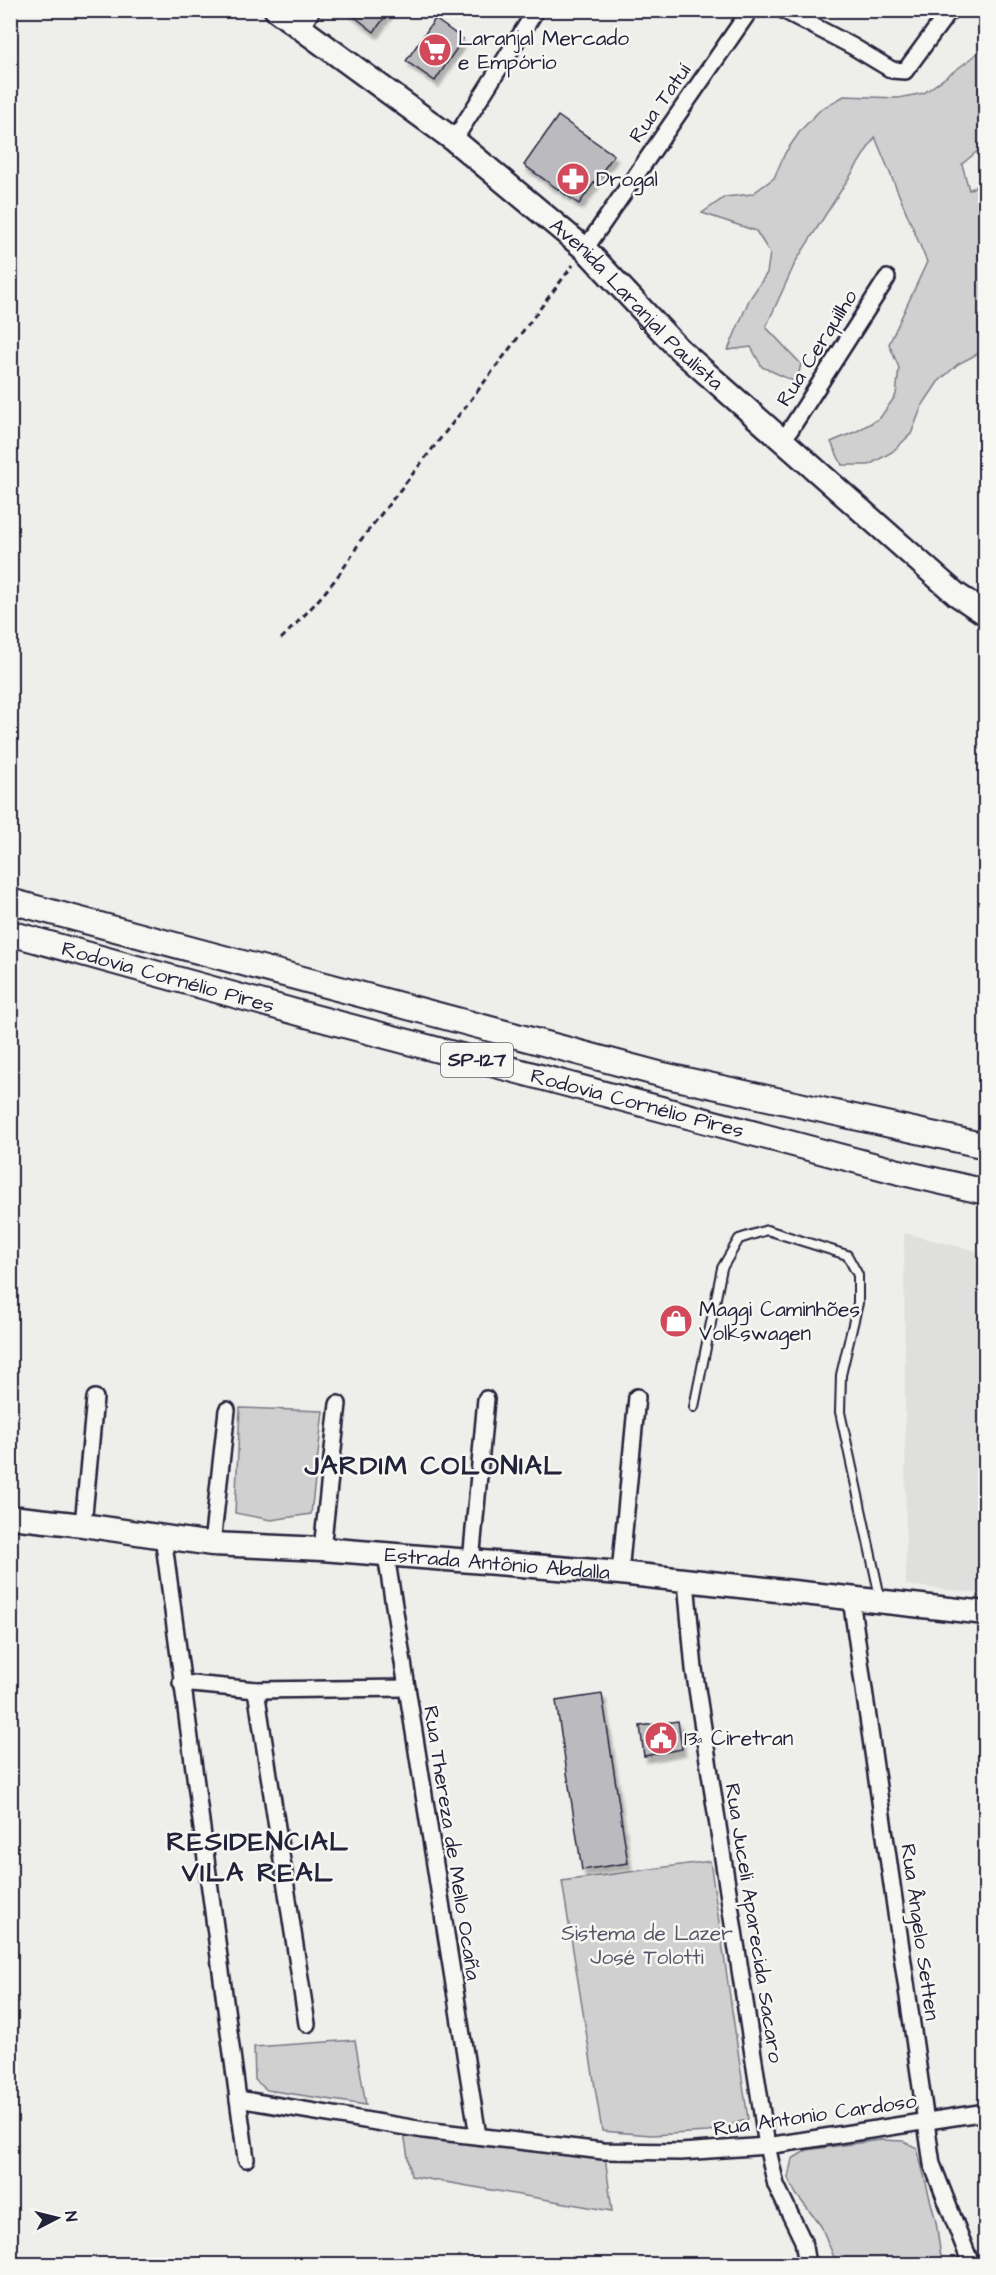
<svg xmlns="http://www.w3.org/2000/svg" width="996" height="2275" font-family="'Architects Daughter',sans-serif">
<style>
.built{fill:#dfdfde}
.green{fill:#d0d0d1;stroke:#797986;stroke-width:1.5}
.building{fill:#bbbbbf;stroke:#22223b;stroke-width:1.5;filter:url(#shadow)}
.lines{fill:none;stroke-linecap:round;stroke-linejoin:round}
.lane-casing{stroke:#22223b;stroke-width:12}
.street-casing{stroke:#22223b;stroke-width:20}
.secondary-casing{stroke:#22223b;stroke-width:27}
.primary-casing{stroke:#22223b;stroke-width:28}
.path{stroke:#22223b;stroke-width:3;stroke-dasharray:6 4.5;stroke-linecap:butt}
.lane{stroke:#f6f6f2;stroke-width:8}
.street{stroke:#f6f6f2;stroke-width:15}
.secondary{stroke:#f6f6f2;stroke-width:22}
.primary{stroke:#f6f6f2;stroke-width:24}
.labels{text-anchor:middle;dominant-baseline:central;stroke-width:5;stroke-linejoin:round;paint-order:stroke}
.shield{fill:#f6f6f2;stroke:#626272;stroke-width:1.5}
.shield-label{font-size:20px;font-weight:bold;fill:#22223b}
.poi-label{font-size:21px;fill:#22223b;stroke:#f6f6f2;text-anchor:start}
.street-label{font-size:21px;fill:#22223b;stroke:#f6f6f2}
.park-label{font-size:21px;fill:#565668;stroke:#f6f6f2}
.district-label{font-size:27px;font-weight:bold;letter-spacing:1.5px;fill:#22223b;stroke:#f6f6f2}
</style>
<defs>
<filter id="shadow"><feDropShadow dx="3.5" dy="6" stdDeviation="1.5" flood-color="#0004"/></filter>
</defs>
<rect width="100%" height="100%" fill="#eeeeeb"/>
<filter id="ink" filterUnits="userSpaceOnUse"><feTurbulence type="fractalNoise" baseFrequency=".0167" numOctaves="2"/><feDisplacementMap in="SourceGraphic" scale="12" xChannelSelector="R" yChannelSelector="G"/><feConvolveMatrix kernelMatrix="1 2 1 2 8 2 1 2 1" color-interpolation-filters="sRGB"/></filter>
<g filter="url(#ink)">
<path class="built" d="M904,1233l81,20v341l-79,-9z"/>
<g class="green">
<path d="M985,45v100l-23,19 7,26 16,-9v169l-27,14 -20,18 -16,24 -11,28 -19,18 -23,13h-27l-11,-23 26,-11 23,-13 16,-23 3,-27 -10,-24 38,-82 -52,-125 -79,124 -30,66 35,37 -4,17 -6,-1 -29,-13 -11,-20 -23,3 21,-50 18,-27 3,-20 -14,-22 -54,-18 23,-16 27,-3 22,-16 11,-25 16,-23 20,-21 23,-13 54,2 26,-5 48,-35z"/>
<path d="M240,1408l83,3 -12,103 -40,6 -36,-7z"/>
<path d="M710,1861l38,258 -40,13 -57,3 -49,-4 -40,-250z"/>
<path d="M355,2040l11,65 -99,-15 -12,-10 -1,-33z"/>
<path d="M404,2133l201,23 7,55 -201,-35z"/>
<path d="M880,2140l23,1 14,7 19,74 6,42h-67l-41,-7 -13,-31 -25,-32 -8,-16 4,-19 15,-9z"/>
</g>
<g class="building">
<path d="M346,10h44l-16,22z"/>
<path d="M435,19l28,20 -28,42 -29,-20z"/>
<path d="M558,116l56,39 -35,49 -55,-39z"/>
<path d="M602,1694l26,169 -46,7 -26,-169z"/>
<path d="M678,1721l4,28 -38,7 -4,-30z"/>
</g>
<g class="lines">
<g class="lane-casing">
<path id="lane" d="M694,1407l28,-139 17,-29 28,-9 80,25 11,20v28l-17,72 -1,37 40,185"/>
</g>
<g class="street-casing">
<g id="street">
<path d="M783,10l69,36 40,24 13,1 45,-61"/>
<path d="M301,28l11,-18"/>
<path d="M454,140l82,-130"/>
<path d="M585,249l165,-239"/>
<path d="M783,441l104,-163"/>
<path d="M83,1525l12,-127"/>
<path d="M163,1536l83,623"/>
<path d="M212,1544l15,-134"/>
<path d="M322,1549l16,-145"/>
<path d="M386,1555l92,581"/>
<path d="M471,1562l15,-163"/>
<path d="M620,1573l17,-176"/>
<path d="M686,1581l8,88 73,477 9,39 27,56 4,23"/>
<path d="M851,1599l81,565 39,100"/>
<path d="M181,1683l75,7 150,-2"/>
<path d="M256,1690l51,334"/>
<path d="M238,2099l186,31 179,21 78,1 86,-6 219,-34"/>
</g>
</g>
<g class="secondary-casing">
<g id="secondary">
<path id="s1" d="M276,10l178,130 131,109 94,100 277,245 30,20"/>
<path id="s2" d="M10,1517l73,8 129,19 110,5 298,24 366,40"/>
</g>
</g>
<g class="primary-casing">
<g id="primary">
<path d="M10,901l653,174 323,71"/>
<path id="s3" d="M10,933l300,83 589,156 87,20"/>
</g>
</g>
<path class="path" d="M281,639c30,-30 59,-60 79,-98l113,-144 100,-132"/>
<use href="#lane" class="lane"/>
<use href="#street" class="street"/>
<use href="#secondary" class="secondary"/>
<use href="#primary" class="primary"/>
</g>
</g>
<defs>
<g id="supermarket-disc" transform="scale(1.725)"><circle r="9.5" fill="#d1495b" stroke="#f6f6f2"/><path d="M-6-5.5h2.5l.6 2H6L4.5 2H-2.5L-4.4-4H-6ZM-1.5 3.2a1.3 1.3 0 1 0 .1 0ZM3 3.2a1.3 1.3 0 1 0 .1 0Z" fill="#fff"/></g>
<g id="pharmacy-disc" transform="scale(1.725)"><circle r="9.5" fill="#d1495b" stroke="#f6f6f2"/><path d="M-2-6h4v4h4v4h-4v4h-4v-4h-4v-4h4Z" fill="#fff"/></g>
<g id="shop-disc" transform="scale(1.725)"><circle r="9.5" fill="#d1495b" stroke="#f6f6f2"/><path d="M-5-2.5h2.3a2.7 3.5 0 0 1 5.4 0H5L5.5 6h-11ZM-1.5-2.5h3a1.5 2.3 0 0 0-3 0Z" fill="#fff"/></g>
<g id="civic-disc" transform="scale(1.725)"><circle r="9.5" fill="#d1495b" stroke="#f6f6f2"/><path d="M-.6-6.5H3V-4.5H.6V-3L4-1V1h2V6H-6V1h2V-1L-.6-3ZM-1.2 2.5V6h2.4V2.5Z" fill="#fff"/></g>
</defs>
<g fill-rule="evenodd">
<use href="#supermarket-disc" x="435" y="50"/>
<use href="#pharmacy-disc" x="573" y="179"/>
<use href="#shop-disc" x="676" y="1321"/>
<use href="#civic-disc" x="661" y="1738"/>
</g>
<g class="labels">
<rect class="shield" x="441" y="1043" width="72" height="34" rx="4.5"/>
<g class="shield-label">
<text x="477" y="1060">SP-127</text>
</g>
<g class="poi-label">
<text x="458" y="38">Laranjal Mercado<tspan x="458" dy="24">e Empório</tspan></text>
<text x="596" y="179">Drogal</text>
<text x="699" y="1309">Maggi Caminhões<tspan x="699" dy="24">Volkswagen</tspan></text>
<text x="684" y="1738">13ª Ciretran</text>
</g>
<g class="street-label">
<text transform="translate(660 103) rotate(-55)">Rua Tatuí</text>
<text stroke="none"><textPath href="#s1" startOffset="466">Avenida Laranjal Paulista</textPath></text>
<text transform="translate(817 348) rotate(-58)">Rua Cerquilho</text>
<text stroke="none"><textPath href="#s3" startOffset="164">Rodovia Cornélio Pires</textPath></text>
<text stroke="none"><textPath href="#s3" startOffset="650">Rodovia Cornélio Pires</textPath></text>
<text stroke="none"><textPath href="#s2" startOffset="490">Estrada Antônio Abdalla</textPath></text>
<text transform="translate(452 1843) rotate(81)">Rua Thereza de Mello Ocaña</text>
<text transform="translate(754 1923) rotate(81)">Rua Juceli Aparecida Sacaro</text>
<text transform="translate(920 1932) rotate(82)">Rua Ângelo Setten</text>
<text transform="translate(815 2115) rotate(-8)">Rua Antonio Cardoso</text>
</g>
<g class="park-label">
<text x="647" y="1933">Sistema de Lazer<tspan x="647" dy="24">José Tolotti</tspan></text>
</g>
<g class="district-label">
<text x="434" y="1466">JARDIM COLONIAL</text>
<text x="258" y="1842">RESIDENCIAL<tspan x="258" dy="31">VILA REAL</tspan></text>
</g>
</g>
<rect width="996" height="2275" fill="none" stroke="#f6f6f2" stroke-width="36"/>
<rect x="18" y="18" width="960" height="2239" fill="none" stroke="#22223b" stroke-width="2" filter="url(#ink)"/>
<g transform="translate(57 2218) rotate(83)" stroke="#f6f6f2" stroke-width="4.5" paint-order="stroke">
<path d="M0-4.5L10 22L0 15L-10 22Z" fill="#22223b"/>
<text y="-9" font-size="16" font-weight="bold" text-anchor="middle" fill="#22223b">N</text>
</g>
</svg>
